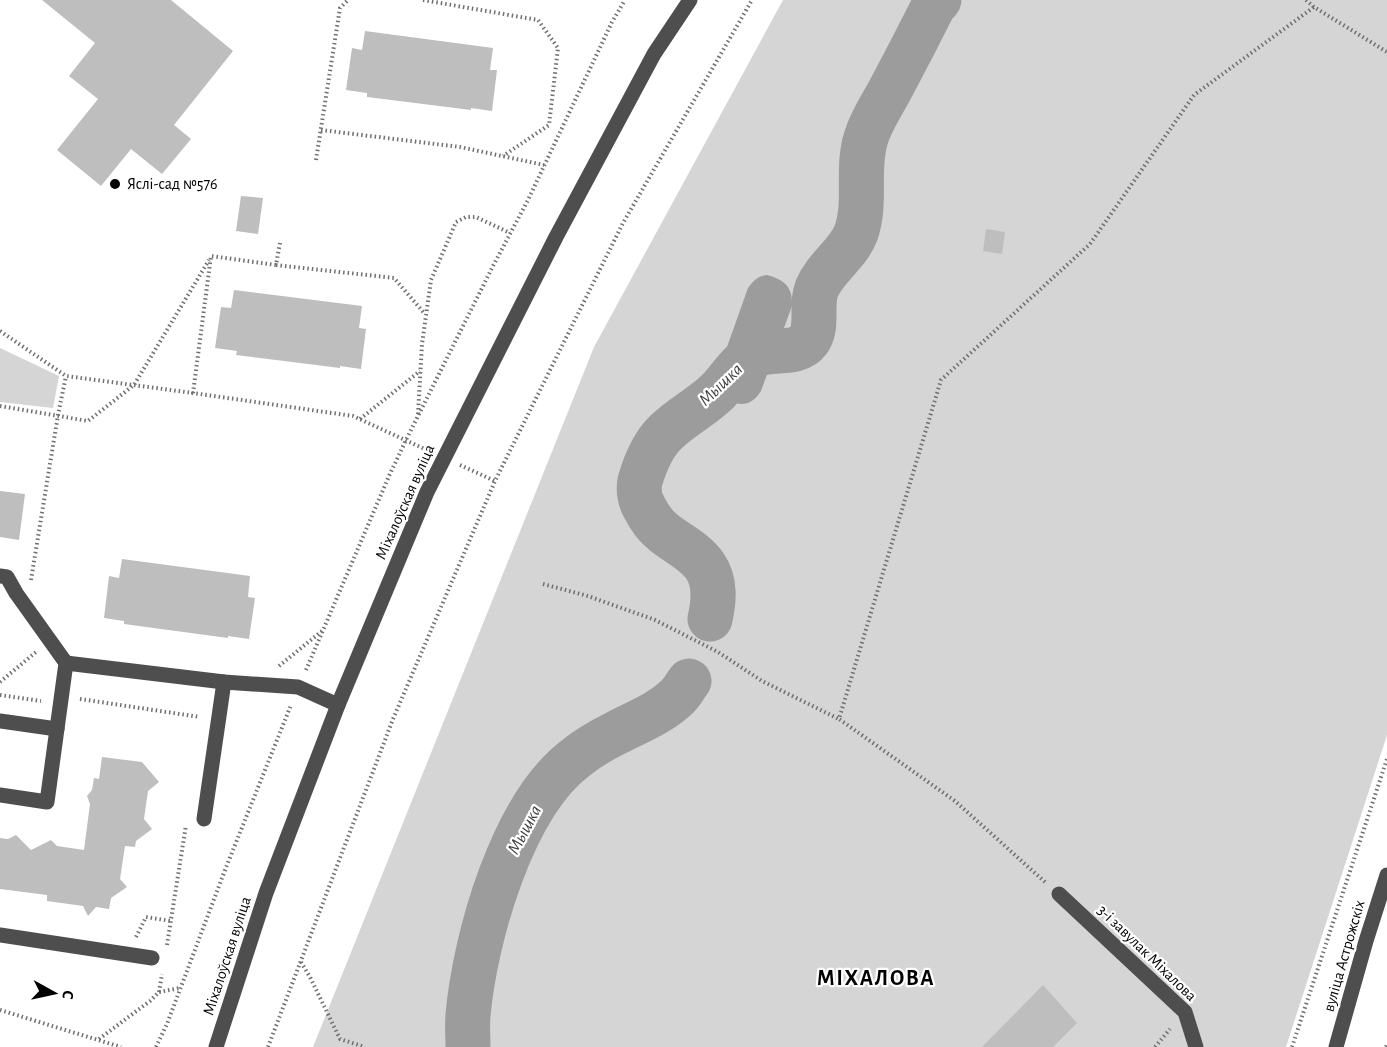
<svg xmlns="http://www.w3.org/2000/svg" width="1387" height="1047" font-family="'Alegreya Sans',sans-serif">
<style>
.green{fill:#d5d5d5}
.water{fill:#9c9c9c}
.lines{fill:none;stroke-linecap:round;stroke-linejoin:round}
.river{stroke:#9c9c9c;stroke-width:45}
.building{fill:#bebebe}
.path{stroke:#707070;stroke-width:4;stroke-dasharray:1.5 3;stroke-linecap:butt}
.minor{stroke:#4e4e4e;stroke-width:15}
.poi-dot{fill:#000;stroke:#fff;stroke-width:2}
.labels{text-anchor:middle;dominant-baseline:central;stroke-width:4.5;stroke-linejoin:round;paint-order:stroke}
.poi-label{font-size:16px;fill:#000;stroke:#fff;text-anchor:start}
.street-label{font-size:16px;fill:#000;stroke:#fff}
.water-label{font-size:18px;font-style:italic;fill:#3d3d3d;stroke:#fff}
.district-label{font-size:22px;font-weight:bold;letter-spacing:1.5px;fill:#000;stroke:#fff}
</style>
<rect width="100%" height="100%" fill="#fff"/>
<g class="green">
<path d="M783,0h604v735l-101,312h-973l281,-700z"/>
<path d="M0,348l59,28 -6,32 -53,-6z"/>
</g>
<path class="water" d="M767,275c18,5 26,12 25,31l-31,85c-12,20 -33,16 -39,-6 -3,-8 -1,-16 0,-24l26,-73c6,-8 10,-12 19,-13z"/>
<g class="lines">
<g class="river">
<path d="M710,619c4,-18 6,-37 -5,-53 -10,-15 -29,-23 -42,-34 -9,-7 -14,-15 -19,-25 -4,-7 -6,-17 -4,-26 5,-17 12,-35 25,-48 16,-16 37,-26 53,-42 12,-12 20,-28 35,-35 17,-9 44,0 55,-15 11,-14 2,-36 9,-53 9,-21 31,-34 39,-55 11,-31 0,-64 10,-95 5,-17 16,-33 24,-48 15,-28 30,-57 44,-85l5,-5"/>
<path d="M468,1047c0,-11 -1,-21 0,-32 7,-77 44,-210 109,-258 12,-10 25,-17 39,-24 21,-11 45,-20 62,-37 4,-4 7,-10 11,-15"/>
</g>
</g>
<g class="building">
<path d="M42,0h129l62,51 -59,74 17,14 -29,35 -31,-25 -30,37 -44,-36 41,-51 -29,-23 26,-33z"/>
<path d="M365,31l128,17 -3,22h7l-5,41 -21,-3v2l-104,-13v-4l-21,-3 6,-42 10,2z"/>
<path d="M241,196l22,2 -5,36 -22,-3z"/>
<path d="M986,229l19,3 -3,22 -19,-3z"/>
<path d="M234,290l128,16 -3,22 7,1 -5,40 -21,-3v2l-104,-13 1,-4 -22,-3 6,-41 10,1z"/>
<path d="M0,491l25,3 -6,46 -19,-3z"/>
<path d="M122,559l128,17 -2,21 7,1 -6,41 -21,-3v2l-104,-14v-3l-20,-3 5,-42 10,2z"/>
<path d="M102,757l40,5 17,20 -11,9 -4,28 8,10 -16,12 -1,6 -10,-1 -5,33 7,8 -16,11 -2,11 -13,-2 -8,9 -5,-10 -36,-5v-6l-47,-6v-51l8,1 8,-4 15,15 20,-10 6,6 27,4 6,-46 -3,-8 5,-6 2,-12 5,1z"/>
<path d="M1043,985l34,38 -24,24h-71z"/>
</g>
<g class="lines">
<g class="path">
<path d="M423,0l115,20 20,28 -9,77 -46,31"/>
<path d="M1306,0l8,7 73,45"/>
<path d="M321,130l139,17 84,18"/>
<path d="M316,160l24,-152 8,-8"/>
<path d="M280,243l-4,22 -65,-9 -18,137 160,23 76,35"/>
<path d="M276,265l118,13 31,36"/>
<path d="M0,331l66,45 127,17"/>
<path d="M0,406l88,15 46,-36 75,-125"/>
<path d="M418,414l4,-70 9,-64 25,-58 10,-5h10l34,16"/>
<path d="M360,419l60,-48"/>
<path d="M460,465l35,16"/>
<path d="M31,580l27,-165 8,-39"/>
<path d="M543,584l45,12 67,24 63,32 44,29 77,38"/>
<path d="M279,666l43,-35"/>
<path d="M306,670l83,-194 17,-36 87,-174 35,-66 84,-178 13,-22"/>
<path d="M0,682l36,-30"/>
<path d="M0,695l41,6"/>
<path d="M80,699l120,18"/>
<path d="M1045,882l-90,-81 -116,-82 102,-339 149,-136 104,-149 120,-88"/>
<path d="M136,937l10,-20 25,4"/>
<path d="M167,945l19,-120"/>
<path d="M301,962l9,15 30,62 25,8"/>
<path d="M159,992l3,-18"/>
<path d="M0,1010l121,37"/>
<path d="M99,1039l51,-38 9,-9 21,-4"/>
<path d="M156,1047l11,-23 58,-154 66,-165"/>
<path d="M268,1047l125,-328 102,-238 128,-258 129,-223"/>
<path d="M1155,1047l15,-18"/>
<path d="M1292,1047l95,-288"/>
<path d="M1386,1047l1,-2"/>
</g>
<g class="minor">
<path d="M0,576l7,1 9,16 50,70 -19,139 -47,-7"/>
<path d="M66,663l158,19 74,5 40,18"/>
<path d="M0,721l57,8"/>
<path d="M204,819l20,-137"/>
<path d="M1059,894l126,118 11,35"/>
<path d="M0,935l152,23"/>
<path d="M216,1047l50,-154 72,-188 89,-213 129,-255 98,-183 36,-54"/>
<path d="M1336,1047l30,-106 21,-66"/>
</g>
</g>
<circle class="poi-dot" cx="115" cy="184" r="6"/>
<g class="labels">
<g class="poi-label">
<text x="127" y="184">Яслі-сад №576</text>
</g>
<g class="street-label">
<text transform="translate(405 502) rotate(-66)">Міхалоўская вуліца</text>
<text transform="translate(1147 953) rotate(44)">3-і завулак Міхалова</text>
<text transform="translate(227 956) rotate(-72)">Міхалоўская вуліца</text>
<text transform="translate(1344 956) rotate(-74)">вуліца Астрожскіх</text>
</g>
<g class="water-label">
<text transform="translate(721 385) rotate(-44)">Мышка</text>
<text transform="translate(525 830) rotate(-62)">Мышка</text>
</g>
<g class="district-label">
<text x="876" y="978">МІХАЛОВА</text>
</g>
</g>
<g transform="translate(54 993) rotate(98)" stroke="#ffffff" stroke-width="4.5" paint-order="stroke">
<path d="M0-4.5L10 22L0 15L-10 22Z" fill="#000000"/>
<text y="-9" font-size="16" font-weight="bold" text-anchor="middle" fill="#000000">С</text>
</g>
</svg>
